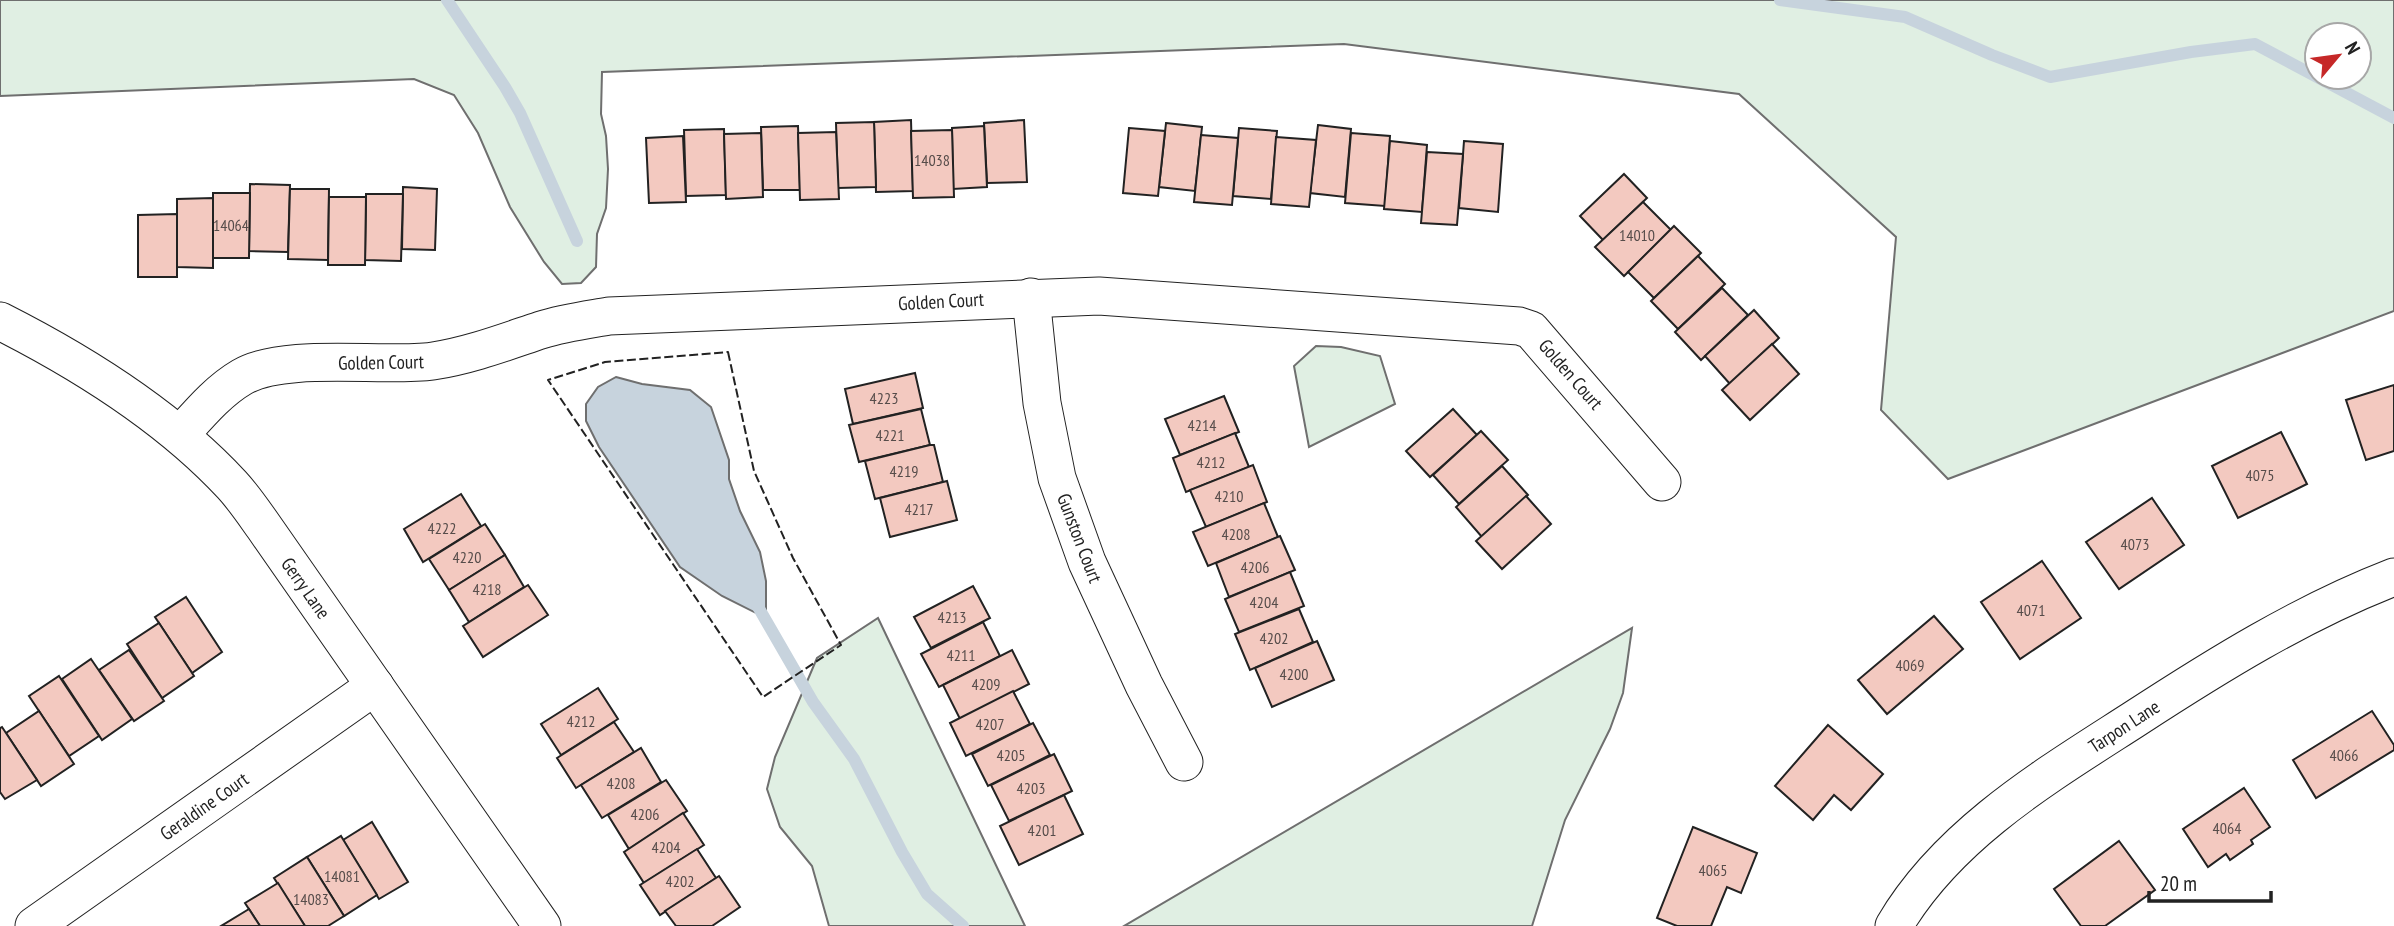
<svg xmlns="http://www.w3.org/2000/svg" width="2394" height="926" font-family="'PT Sans Narrow',sans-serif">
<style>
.green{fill:#e0efe3;stroke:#6f6f6f;stroke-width:2;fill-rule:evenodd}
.water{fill:#c7d3dd;stroke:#6f6f6f;stroke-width:2}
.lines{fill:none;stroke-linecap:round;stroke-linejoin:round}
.stream{stroke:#c7d3dd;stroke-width:12}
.building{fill:#f3c9c0;stroke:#222;stroke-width:2}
.street-casing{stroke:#222;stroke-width:39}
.street{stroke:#fff;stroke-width:37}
.fence{stroke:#222;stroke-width:2;stroke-dasharray:9 3.5;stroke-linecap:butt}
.labels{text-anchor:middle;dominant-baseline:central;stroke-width:5;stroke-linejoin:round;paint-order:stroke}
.number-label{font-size:16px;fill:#564c4a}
.street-label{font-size:19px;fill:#222;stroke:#fff}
</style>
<rect width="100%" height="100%" fill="#fff"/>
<g class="green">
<path d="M0,0h2394v311l-446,168 -67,-69 15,-173 -157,-143 -395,-50 -742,28 -1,42 5,22 2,33 -2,39 -9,26 -1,33 -15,16 -19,1 -18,-22 -34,-55 -32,-74 -24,-38 -40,-16 -414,17zM2317,35h42v42h-42z"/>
<path d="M1316,346l25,1 39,9 15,48 -86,43 -15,-81z"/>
<path d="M878,618l147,308h-196l-17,-60 -32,-39 -13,-38 8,-32 42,-99z"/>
<path d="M1632,628l-9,65 -13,36 -45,91 -33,106h-408z"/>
</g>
<path class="water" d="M616,377l26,7 48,6 21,17 18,53v19l11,32 20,41 6,29v37l-44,-22 -42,-29 -81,-120 -13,-26v-17l12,-17z"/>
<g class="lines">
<g class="stream">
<path d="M447,0l58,87 15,26 57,128"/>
<path d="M1780,0l125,17 87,38 58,22 141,-25 64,-8 139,74"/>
<path d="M757,605l56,97 41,57 48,93 25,42 36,32"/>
</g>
</g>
<g class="building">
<path d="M911,120l2,71 -37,1 -2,-70z"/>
<path d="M1024,120l3,62 -40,1 -3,-60z"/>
<path d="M874,122l2,65 -38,1 -2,-65z"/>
<path d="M1166,123l36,4 -7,64 -36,-4z"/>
<path d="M1318,125l33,4 -6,68 -35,-4z"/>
<path d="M798,126l2,64h-37l-2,-63z"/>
<path d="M984,126l3,61 -34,2 -1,-61z"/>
<path d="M1129,128l36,3 -7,65 -35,-3z"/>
<path d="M1239,128l38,3 -6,68 -38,-3z"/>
<path d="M724,129l2,66 -40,1 -2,-66z"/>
<path d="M952,130l2,67 -41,1 -2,-67z"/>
<path d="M836,132l3,67 -39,1 -2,-67z"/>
<path d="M761,133l2,64 -37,2 -2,-65z"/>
<path d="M1351,133l39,3 -5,70 -40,-3z"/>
<path d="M1201,135l37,3 -6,67 -38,-3z"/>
<path d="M683,136l3,66 -37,1 -3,-65z"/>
<path d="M1276,137l40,3 -7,67 -38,-3z"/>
<path d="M1390,141l37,4 -5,67 -38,-3z"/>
<path d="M1464,141l39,3 -5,68 -39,-4z"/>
<path d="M1427,152l36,2 -6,71 -36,-2z"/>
<path d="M1624,174l23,24 -44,42 -23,-24z"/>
<path d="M250,184l40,1 -2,67 -39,-1z"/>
<path d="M403,187l34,2 -2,61 -33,-1z"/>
<path d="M290,189h39l-1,71 -40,-1z"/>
<path d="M213,193h37l-1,65h-36z"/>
<path d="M366,194h37l-2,67 -36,-1z"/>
<path d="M329,197h37l-1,68h-37z"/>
<path d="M213,198v70l-36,-1v-68z"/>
<path d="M1643,202l28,28 -47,46 -29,-29z"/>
<path d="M177,214v63h-39v-62z"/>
<path d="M1674,226l27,27 -47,45 -26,-26z"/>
<path d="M1698,256l27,28 -47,45 -27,-28z"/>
<path d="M1722,288l26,27 -47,45 -26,-28z"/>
<path d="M1754,310l25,28 -49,46 -25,-28z"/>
<path d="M1772,344l27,30 -49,46 -28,-30z"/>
<path d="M915,373l8,35 -70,16 -8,-35z"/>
<path d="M2394,385v66l-28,9 -20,-60z"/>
<path d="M1224,396l15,36 -59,23 -15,-36z"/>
<path d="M921,409l9,36 -71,17 -10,-37z"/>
<path d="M1453,409l24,26 -47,42 -24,-26z"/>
<path d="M1481,431l27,29 -49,44 -26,-29z"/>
<path d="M2281,432l26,52 -69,34 -26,-52z"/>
<path d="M1235,433l14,34 -63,25 -13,-34z"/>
<path d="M930,445h4l9,37 -68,17 -10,-38z"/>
<path d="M1253,465l14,37 -61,25 -16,-37z"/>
<path d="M1502,466l26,29 -46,42 -26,-30z"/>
<path d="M947,481l10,39 -67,17 -10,-39z"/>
<path d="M461,494l20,32 -58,36 -19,-33z"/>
<path d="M1526,496l25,28 -49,45 -26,-28z"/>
<path d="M2152,498l32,47 -65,44 -33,-47z"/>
<path d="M1264,503l14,34 -70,29 -15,-34z"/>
<path d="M485,524l20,31 -56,35 -20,-31z"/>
<path d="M1280,536l15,34 -66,27 -13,-34z"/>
<path d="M505,555l19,32 -55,35 -20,-32z"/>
<path d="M2042,561l39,57 -61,41 -39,-57z"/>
<path d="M1290,572l14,34 -65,26 -14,-33z"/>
<path d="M528,585l20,30 -65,42 -20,-31z"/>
<path d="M973,586l17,32 -59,30 -17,-31z"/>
<path d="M186,597l36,55 -30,21 -37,-56z"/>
<path d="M1299,609l14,33 -63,28 -15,-36z"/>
<path d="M1934,616l29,33 -76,65 -29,-34z"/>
<path d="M983,622l17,34 -61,31 -18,-33z"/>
<path d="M159,623l35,53 -32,22 -35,-54z"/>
<path d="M1317,641l17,39 -62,27 -17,-39z"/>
<path d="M129,650l35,51 -30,20 -35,-51z"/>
<path d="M1012,650l17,34 -69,35 -17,-34z"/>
<path d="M91,659l41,60 -30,21 -40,-61z"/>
<path d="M59,676l40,60 -30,20 -40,-60z"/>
<path d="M598,688l20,31 -57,36 -20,-31z"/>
<path d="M1013,691l17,33 -64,32 -16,-33z"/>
<path d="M39,711l35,53 -33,22 -35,-53z"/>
<path d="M2372,711l22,34v5l-78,48 -23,-38z"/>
<path d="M614,722l20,30 -58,36 -19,-30z"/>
<path d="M1033,723l17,32 -62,31 -16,-32z"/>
<path d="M1828,725l55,49 -32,36 -17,-15 -21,25 -38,-34z"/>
<path d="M2,727l35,53 -32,19 -5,-7v-64z"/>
<path d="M641,748l20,34 -59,36 -21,-33z"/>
<path d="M1054,754l18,37 -63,30 -18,-36z"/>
<path d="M666,780l21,31 -58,38 -21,-34z"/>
<path d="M2244,788l26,39 -19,13 2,4 -23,16 -4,-6 -18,13 -25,-38z"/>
<path d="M1064,795l19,39 -64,31 -19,-39z"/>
<path d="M683,813l21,32 -60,38 -20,-31z"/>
<path d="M372,822l36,60 -29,17 -36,-59z"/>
<path d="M1693,827l64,26 -16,40 -14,-6 -16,39h-34l-20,-8z"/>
<path d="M341,836l36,59 -33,21 -37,-59z"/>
<path d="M2119,841l36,49 -50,36h-24l-27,-37z"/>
<path d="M697,849l19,29 -56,37 -20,-30z"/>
<path d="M307,857l37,59 -16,10h-23l-31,-48z"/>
<path d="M719,876l21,31 -28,19h-36l-11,-15z"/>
<path d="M278,883l27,43h-45l-15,-23z"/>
<path d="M249,909l11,17h-39z"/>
</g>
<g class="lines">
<g class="street-casing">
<g id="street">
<path d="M1031,297l11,106 15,75 30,84 57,123 40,77"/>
<path d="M0,321c83,42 168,95 232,164 12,13 22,28 32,42l278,399"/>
<path d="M180,435c19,-21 38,-44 62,-58 43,-25 141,-9 191,-16 38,-6 72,-19 108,-31 22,-7 45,-10 68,-14l490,-20 420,30 12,4 131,152"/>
<path d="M34,926l341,-240"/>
<path d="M1894,926c54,-92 152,-150 239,-206 83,-54 168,-107 261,-143"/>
</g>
</g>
<use href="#street" class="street"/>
<path class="fence" d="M728,352l26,119 39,87 48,87 -78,52 -215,-317 57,-18z"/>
</g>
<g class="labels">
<g class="number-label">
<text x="932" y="160">14038</text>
<text x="231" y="225">14064</text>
<text x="1637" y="235">14010</text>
<text x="884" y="398">4223</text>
<text x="1202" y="425">4214</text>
<text x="890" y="435">4221</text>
<text x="1211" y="462">4212</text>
<text x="904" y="471">4219</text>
<text x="2260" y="475">4075</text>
<text x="1229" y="496">4210</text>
<text x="919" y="509">4217</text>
<text x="442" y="528">4222</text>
<text x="1236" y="534">4208</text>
<text x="2135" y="544">4073</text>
<text x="467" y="557">4220</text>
<text x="1255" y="567">4206</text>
<text x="487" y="589">4218</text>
<text x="1264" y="602">4204</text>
<text x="2031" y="610">4071</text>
<text x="952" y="617">4213</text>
<text x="1274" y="638">4202</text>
<text x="961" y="655">4211</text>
<text x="1910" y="665">4069</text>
<text x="1294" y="674">4200</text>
<text x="986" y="684">4209</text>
<text x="581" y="721">4212</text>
<text x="990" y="724">4207</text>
<text x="1011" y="755">4205</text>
<text x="2344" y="755">4066</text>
<text x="621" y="783">4208</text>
<text x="1031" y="788">4203</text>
<text x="645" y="814">4206</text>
<text x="2227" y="828">4064</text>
<text x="1042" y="830">4201</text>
<text x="666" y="847">4204</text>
<text x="1713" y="870">4065</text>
<text x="342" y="876">14081</text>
<text x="680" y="881">4202</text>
<text x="311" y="899">14083</text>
</g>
<g class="street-label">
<text transform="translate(941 301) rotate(-3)">Golden Court</text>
<text transform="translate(381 362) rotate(-1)">Golden Court</text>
<text transform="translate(1571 374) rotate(49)">Golden Court</text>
<text transform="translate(1080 538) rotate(69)">Gunston Court</text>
<text transform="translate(306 588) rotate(55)">Gerry Lane</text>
<text transform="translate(2124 726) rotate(-33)">Tarpon Lane</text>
<text transform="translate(204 806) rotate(-35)">Geraldine Court</text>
</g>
</g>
<g transform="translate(2338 56) rotate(61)"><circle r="33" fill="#ffffff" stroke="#a7a7a7" stroke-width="2"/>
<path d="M0-5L12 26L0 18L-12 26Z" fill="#c62828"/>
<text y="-10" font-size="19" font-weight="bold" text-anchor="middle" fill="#222222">N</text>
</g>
<path d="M2149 891v10h122v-10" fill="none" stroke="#222222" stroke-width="3.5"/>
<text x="2160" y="891" font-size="21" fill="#222222" stroke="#ffffff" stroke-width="5" paint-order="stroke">20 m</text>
</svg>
